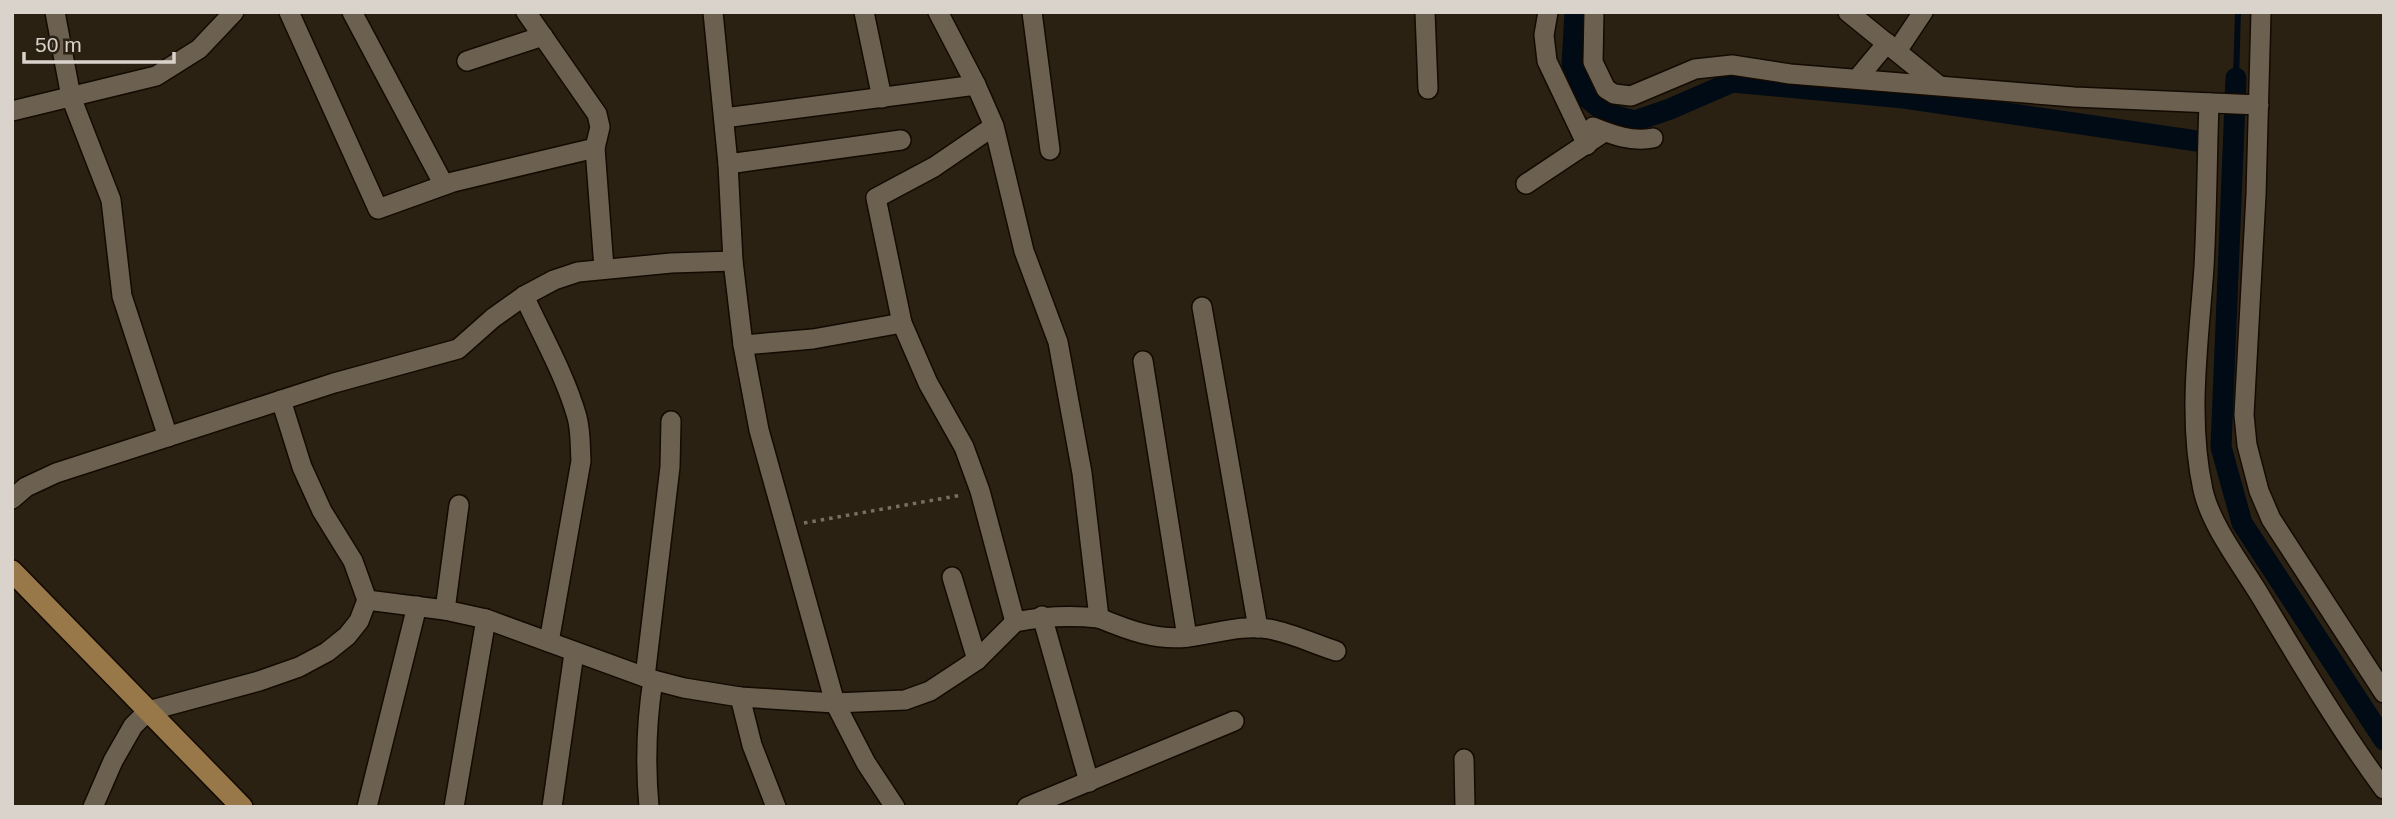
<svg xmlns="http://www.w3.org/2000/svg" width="2396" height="819" font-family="Arial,sans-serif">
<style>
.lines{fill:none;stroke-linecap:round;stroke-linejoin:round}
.stream{stroke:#000b15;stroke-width:6}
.canal{stroke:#000b15;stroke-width:21}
.minor-casing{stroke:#130a01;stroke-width:22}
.major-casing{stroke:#130a01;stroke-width:24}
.path{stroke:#776f63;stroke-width:3.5;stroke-dasharray:3.5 5;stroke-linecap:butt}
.minor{stroke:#6c6151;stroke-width:19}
.major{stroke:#987849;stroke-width:21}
</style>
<rect width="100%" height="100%" fill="#2a2113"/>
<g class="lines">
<path class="stream" d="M2236,78l2,-66"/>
<g class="canal">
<path d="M1575,12l-3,52 14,33 20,16 29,8 35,-12 62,-27 172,16 293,43"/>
<path d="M2236,78l-15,369 21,76 142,217"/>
</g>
<g class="minor-casing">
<g id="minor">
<path d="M55,12l16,85 40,103 11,96 46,141"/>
<path d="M289,12l89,197 75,-27 142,-34"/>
<path d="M352,12l92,173"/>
<path d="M526,12l71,102 3,13 -5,21 9,120"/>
<path d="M713,12l15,152 5,97 10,84 16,85 76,273 31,60 29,44"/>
<path d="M864,12l18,86"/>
<path d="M938,12l38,73 18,41 30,125 34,91 24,131 17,145c-29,-3 -55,-2 -84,4l-35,-131 -16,-44 -36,-64 -26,-60 -26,-125 58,-31 60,-41"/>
<path d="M1032,12l18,138"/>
<path d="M1425,12l3,77"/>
<path d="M1548,12l-4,23 3,26 40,84"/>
<path d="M1594,12l-1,50 13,27 8,5 17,2 64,-27 37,-4 58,9 284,23 185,8"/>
<path d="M1848,12l90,73"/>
<path d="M2261,12l-5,183 -12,220 3,30 12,46 12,28 113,174"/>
<path d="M1897,51l26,-39"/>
<path d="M467,61l76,-25"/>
<path d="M1857,79l30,-36"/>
<path d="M2209,103c-2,54 -2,109 -5,164 -5,73 -17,150 -1,223 8,36 39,75 58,107 39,65 78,131 123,192"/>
<path d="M12,111l144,-35 43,-27 35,-37"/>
<path d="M724,118l252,-33"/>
<path d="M1593,127c20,8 38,15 60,11"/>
<path d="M728,164l173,-24"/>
<path d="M1526,184l78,-52"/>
<path d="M524,296c18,39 41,79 53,121 4,15 3,30 4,44l-32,181"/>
<path d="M1202,307l56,321"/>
<path d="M743,345l70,-6 89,-16"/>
<path d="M1143,361l44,276"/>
<path d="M12,499l14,-12 30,-14 278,-90 124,-34 35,-31 31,-22 30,-16 24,-8 93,-9 62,-2"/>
<path d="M952,577l25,83"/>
<path d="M367,600l78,10 41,9 167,61 31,8 56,9 95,6 70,-3 25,-9 47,-31 38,-38"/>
<path d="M445,610l14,-105"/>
<path d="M1042,616l47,166"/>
<path d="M1099,618c29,12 58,23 89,19 27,-3 54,-13 81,-8 23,4 45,15 67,22"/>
<path d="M645,677l25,-210 1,-46"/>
<path d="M740,697l12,48 24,62"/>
<path d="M1464,759l1,48"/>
<path d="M93,807l20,-46 20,-35 15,-15 111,-30 40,-14 28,-15 20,-16 12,-15 8,-21 -14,-39 -31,-50 -20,-44 -21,-67"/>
<path d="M367,807l50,-201"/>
<path d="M454,807l32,-188"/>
<path d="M552,807l22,-154"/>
<path d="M649,807c-4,-44 -3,-83 4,-127"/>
<path d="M1027,807l207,-86"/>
</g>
</g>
<g class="major-casing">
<path id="major" d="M12,571l230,236"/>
</g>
<path class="path" d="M804,523l158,-28"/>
<use href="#minor" class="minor"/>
<use href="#major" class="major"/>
</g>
<rect width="2396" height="819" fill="none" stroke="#dad3cb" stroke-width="28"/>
<path d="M24 52v10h150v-10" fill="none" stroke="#dad3cb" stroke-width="3.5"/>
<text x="35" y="52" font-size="21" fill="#dad3cb" stroke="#2a2113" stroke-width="5" paint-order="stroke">50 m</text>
</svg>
